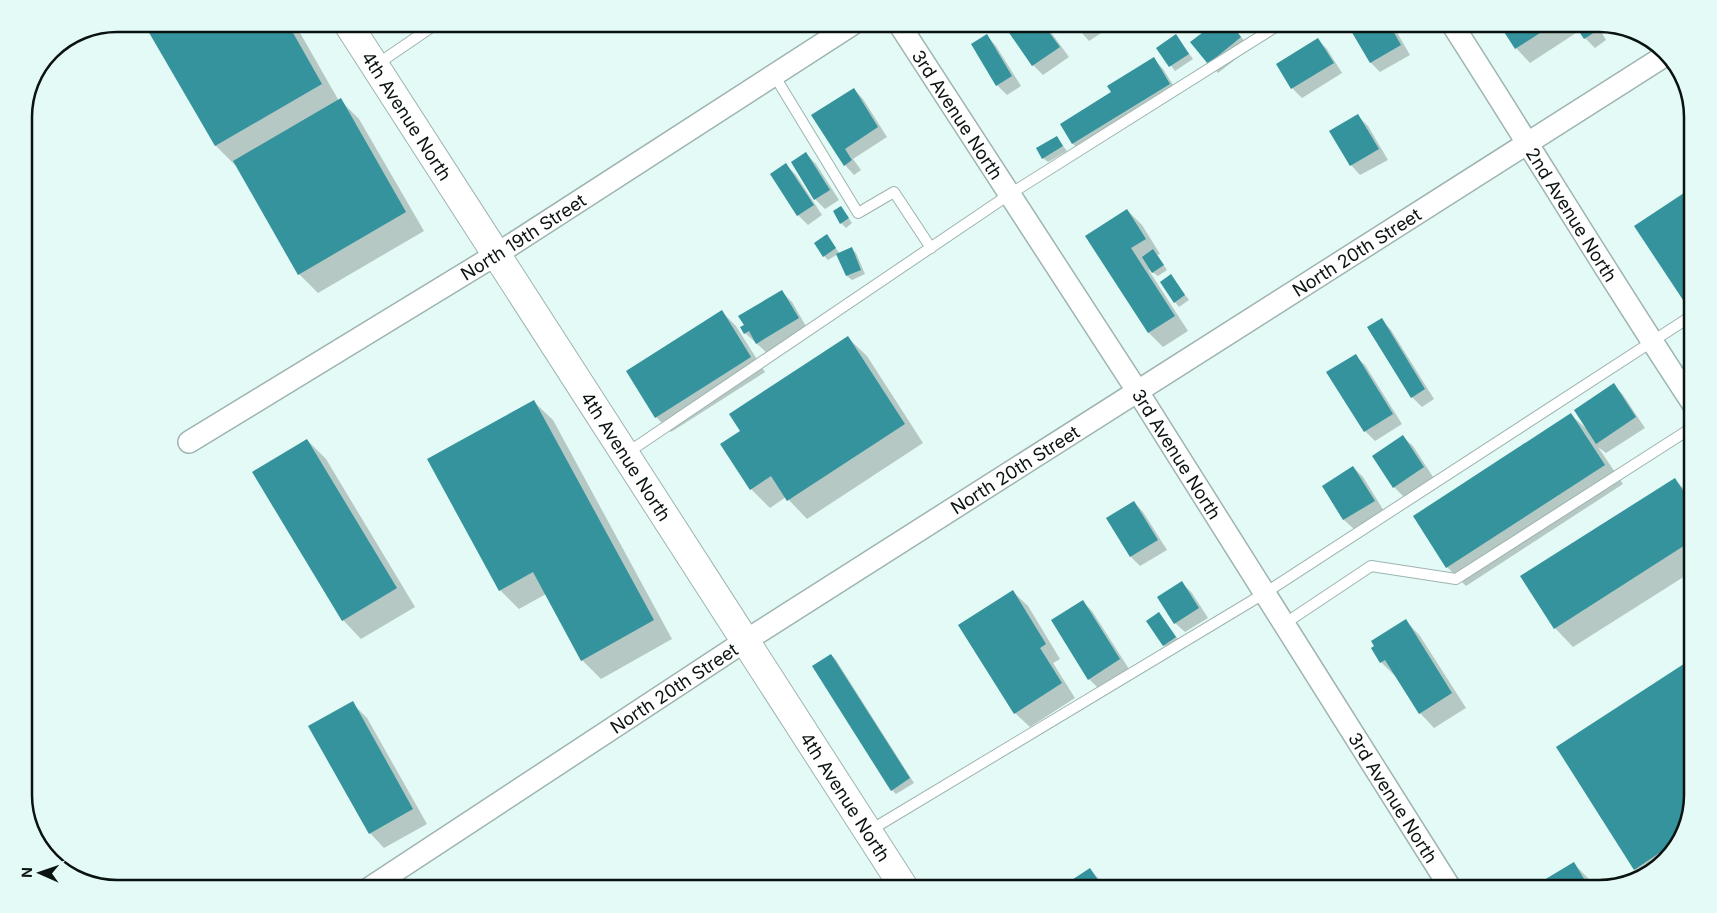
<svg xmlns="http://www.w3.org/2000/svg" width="1717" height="913" font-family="Inter,sans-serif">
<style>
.shadow{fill:#0003}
.building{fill:#34939c}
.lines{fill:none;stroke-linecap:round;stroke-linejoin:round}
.service-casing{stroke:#9eb4b0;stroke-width:12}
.minor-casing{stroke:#9eb4b0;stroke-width:24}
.primary-casing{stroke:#9eb4b0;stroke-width:30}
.service{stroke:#fff;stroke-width:10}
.minor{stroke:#fff;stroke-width:21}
.primary{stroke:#fff;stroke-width:28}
.labels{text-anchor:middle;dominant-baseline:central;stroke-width:4;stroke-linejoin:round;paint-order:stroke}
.street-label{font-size:18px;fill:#0b1311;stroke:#e3faf6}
.rim{fill:none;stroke:#0b1311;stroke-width:2.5}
</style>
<rect width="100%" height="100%" fill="#e3faf6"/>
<g class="shadow">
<path d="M146,24h149l44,77 1,-1 19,19 65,112 -106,62 -19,-19 -63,-110 -1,1 -19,-19z"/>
<path d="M1004,24h41l24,33 -26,18 -10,-10z"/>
<path d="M1074,24h41l-26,17z"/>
<path d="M1216,24h15l19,24 -32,25 -26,-31z"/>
<path d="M1348,24h44l18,31 -30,17 -9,-9z"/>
<path d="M1500,24h70l6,9 -46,30 -14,-15z"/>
<path d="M1576,24h24l12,3 -10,6 4,7 -11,8 -10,-10z"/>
<path d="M987,36l9,10 25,40 -14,9 -10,-10 -24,-40z"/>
<path d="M1176,36l17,23 -18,12 -17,-23z"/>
<path d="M1317,39l10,10 15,24 -40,25 -10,-10 -15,-24z"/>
<path d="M1154,59l9,10 16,25 -96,59 -10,-9 -12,-19 51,-32z"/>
<path d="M854,89l9,10 24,38 -34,22 8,11 -7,5 -9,-10 -32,-50z"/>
<path d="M1358,116l10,10 20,34 -28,15 -9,-10z"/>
<path d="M1056,137l11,14 -19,11 -5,-4z"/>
<path d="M806,154l10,10 23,36 -14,9 -10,-10z"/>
<path d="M786,165l10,10 26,40 -14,10 -10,-10 -27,-41z"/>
<path d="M1693,189v123l-57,-86z"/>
<path d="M841,207l11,16 -6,5 -5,-5z"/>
<path d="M1127,210l15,15 18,29 -3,1 10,15 -9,6 -10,-7 40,62 -25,16 -14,-14 -62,-97z"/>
<path d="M827,236l13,18 12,-5 4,4 9,21 -13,6 -5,-4 -9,-22 -10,6 -4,-4z"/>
<path d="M1171,276l18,24 -10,7 -4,-5z"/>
<path d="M782,292l10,10 15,26 -40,25 -22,-20z"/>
<path d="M722,312l14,14 29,46 -94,60 -15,-15 -29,-46z"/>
<path d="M1382,320l9,10 43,69 -12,8 -10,-10z"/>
<path d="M848,338l19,18 56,87 -116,76 -21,-22 -16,11 -19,-19 -9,-57z"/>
<path d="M1355,356l10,9 37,59 -27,17 -10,-10z"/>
<path d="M1614,385l9,10 22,33 -39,25 -8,-6 25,37 -157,102 -19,-19 124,-152 17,15z"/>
<path d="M534,402l19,18 119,219 -71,40 -19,-19 -36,-66 -27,15 -19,-19z"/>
<path d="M1403,437l10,9 20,31 -29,20 -10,-10z"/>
<path d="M307,440l19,19 89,148 -54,32 -18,-19z"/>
<path d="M1353,467l10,10 21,34 -30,18 -10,-9 -21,-34z"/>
<path d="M1675,480l18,18v73l-120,76 -18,-19z"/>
<path d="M1134,502l9,10 24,38 -27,16 -9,-9 -24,-38z"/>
<path d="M1182,583l10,10 16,25 -23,14 -10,-9z"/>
<path d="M1013,592l15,14 32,53 -7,4 22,35 -45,29 -15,-14z"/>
<path d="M1083,602l9,9 37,58 -30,20 -10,-10z"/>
<path d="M1159,613l21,29 -11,8 -5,-5z"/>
<path d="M1406,621l14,15 46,72 -32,20 -14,-15 -24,-36 -15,-15 -8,-14z"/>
<path d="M831,655l5,5 78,123 -18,11 -4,-4z"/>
<path d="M1693,660v136l-10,41 -36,40h-4l-8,-8 -78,-122z"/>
<path d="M352,703l15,15 60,106 -43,24 -14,-15z"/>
<path d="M1573,863l15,15 7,11h-64z"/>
<path d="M1090,870l19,19h-49z"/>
</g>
<g class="building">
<path d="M144,24h144l34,60 -107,62z"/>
<path d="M1003,24h40l17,23 -28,19z"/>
<path d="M1073,24h18l-13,8z"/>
<path d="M1214,24h17l10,13 -33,27 -18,-22z"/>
<path d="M1347,24h42l12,21 -31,18z"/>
<path d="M1499,24h55l-39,25z"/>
<path d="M1574,24h19l5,6 -14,9z"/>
<path d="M987,34l25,42 -16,10 -25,-42z"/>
<path d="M1176,34l13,20 -20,13 -13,-19z"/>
<path d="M1318,38l16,25 -43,26 -15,-25z"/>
<path d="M1154,57l16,27 -98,60 -12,-20 51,-32 -4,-6z"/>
<path d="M854,88l24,39 -33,22 7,11 -8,6 -33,-51z"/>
<path d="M341,98l65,114 -108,63 -65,-114z"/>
<path d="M1358,114l21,35 -29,17 -21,-35z"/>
<path d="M1057,136l6,10 -21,13 -6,-11z"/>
<path d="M806,152l24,38 -16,10 -23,-38z"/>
<path d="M786,163l28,42 -17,11 -27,-42z"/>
<path d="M1693,187v120l-4,2 -55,-83z"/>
<path d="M841,206l8,12 -9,6 -7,-13z"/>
<path d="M1127,209l19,30 -15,9 44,68 -27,17 -63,-97z"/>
<path d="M827,234l9,14 -13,9 -9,-14z"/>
<path d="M852,247l9,23 -15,6 -10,-22z"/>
<path d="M1153,249l11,16 -12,8 -10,-16z"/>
<path d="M1171,274l14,21 -11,8 -14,-21z"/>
<path d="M782,290l17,28 -43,26 -7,-13 -5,3 -4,-7 4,-2 -6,-9z"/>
<path d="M722,310l29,47 -96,61 -29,-47z"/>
<path d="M1382,318l43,71 -14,9 -44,-71z"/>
<path d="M848,336l57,88 -118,77 -16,-25 -21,14 -30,-46 20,-13 -11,-17z"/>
<path d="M1356,354l37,60 -29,18 -38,-60z"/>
<path d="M1614,383l22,34 -40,27 -22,-34z"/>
<path d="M534,400l120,220 -73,41 -48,-89 -34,19 -72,-132z"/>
<path d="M1571,413l34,52 -159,103 -33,-52z"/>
<path d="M1403,435l21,32 -31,21 -21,-32z"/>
<path d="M307,439l90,149 -55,33 -90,-149z"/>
<path d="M1353,466l22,35 -32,19 -21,-34z"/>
<path d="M1675,478l18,28v34l-139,89 -34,-53z"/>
<path d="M1134,501l24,39 -28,17 -24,-39z"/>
<path d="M1182,581l17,27 -25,16 -17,-27z"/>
<path d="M1013,590l33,54 -6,4 22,35 -48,31 -56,-89z"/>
<path d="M1083,600l37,59 -32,21 -37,-60z"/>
<path d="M1159,612l17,25 -13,9 -17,-25z"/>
<path d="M1406,619l46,74 -33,21 -34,-54 -5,3 -9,-15 3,-2 -3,-5z"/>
<path d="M831,654l79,124 -19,13 -79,-125z"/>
<path d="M1693,658v138l-10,41 -49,33 -78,-123z"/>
<path d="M353,701l60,108 -44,25 -61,-108z"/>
<path d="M1574,862l16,27h-61z"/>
<path d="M1090,868l14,21h-46z"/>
</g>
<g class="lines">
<g class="service-casing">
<g id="service">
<path d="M376,65l60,-41"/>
<path d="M774,75l84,138 36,-21 37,56"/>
<path d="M627,453l383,-259 270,-170"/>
<path d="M1284,624l87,-58 85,13 237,-152"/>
<path d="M869,831l396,-238 428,-278"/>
</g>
</g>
<g class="minor-casing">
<g id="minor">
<path id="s1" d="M899,24l239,368 313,497"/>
<path id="s2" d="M1452,24c81,126 158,255 241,380"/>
<path id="s3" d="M189,442l308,-188 356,-230"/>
<path id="s4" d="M368,889l377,-248 921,-586"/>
</g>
</g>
<g class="primary-casing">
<g id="primary">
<path id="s5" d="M348,24l557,865"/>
</g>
</g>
<use href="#service" class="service"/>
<use href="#minor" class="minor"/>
<use href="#primary" class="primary"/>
</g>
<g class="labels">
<g class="street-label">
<text stroke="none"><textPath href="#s1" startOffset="108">3rd Avenue North</textPath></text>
<text stroke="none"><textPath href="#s5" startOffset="109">4th Avenue North</textPath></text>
<text stroke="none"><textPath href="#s2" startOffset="225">2nd Avenue North</textPath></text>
<text stroke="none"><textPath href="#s3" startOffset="392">North 19th Street</textPath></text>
<text stroke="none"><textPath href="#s4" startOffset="1176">North 20th Street</textPath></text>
<text stroke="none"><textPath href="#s1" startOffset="512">3rd Avenue North</textPath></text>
<text stroke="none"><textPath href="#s5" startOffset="514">4th Avenue North</textPath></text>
<text stroke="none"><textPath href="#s4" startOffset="771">North 20th Street</textPath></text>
<text stroke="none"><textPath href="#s4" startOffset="366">North 20th Street</textPath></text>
<text stroke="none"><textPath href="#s5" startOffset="919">4th Avenue North</textPath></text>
<text stroke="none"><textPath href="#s1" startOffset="918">3rd Avenue North</textPath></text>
</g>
</g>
<path d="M0 0H1717V913H0ZM117 32H1599A85 85 0 0 1 1684 117V795A85 85 0 0 1 1599 880H117A85 85 0 0 1 32 795V117A85 85 0 0 1 117 32Z" fill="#e3faf6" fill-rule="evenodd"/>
<path class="rim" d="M117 32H1599A85 85 0 0 1 1684 117V795A85 85 0 0 1 1599 880H117A85 85 0 0 1 32 795V117A85 85 0 0 1 117 32Z"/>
<g transform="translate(40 873) rotate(272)" stroke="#e3faf6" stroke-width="4" paint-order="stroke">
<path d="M0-4L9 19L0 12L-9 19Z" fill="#0b1311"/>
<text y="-8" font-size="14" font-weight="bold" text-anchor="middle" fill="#0b1311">N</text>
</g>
</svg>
